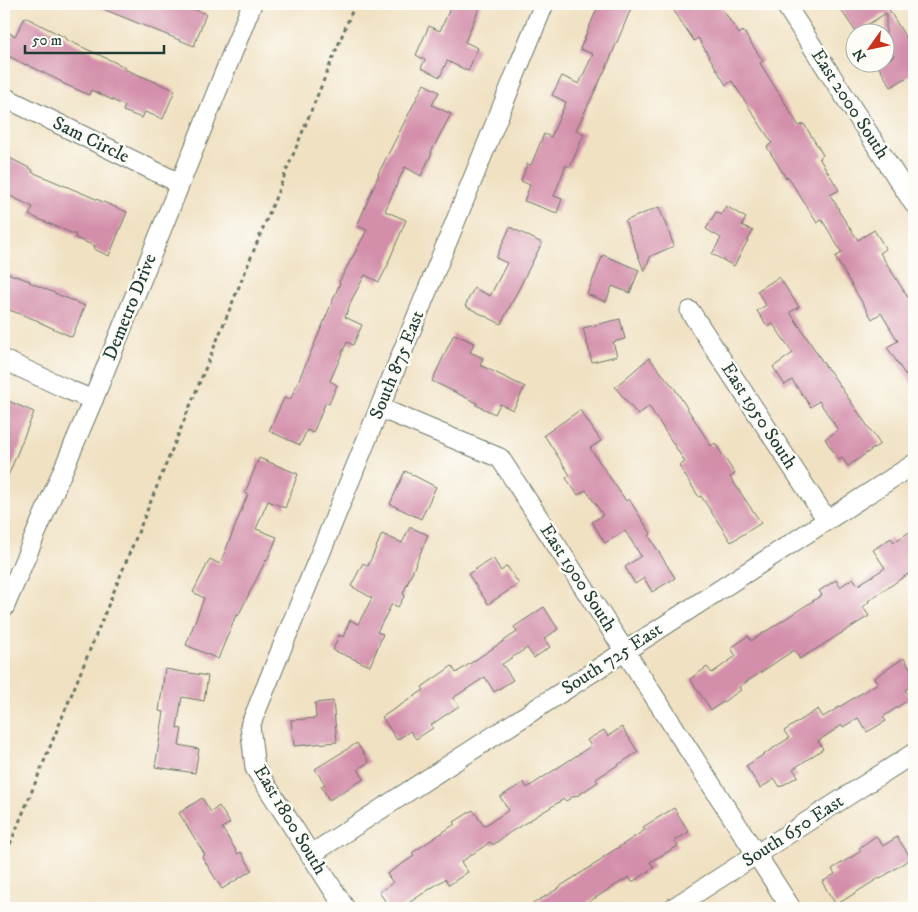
<svg xmlns="http://www.w3.org/2000/svg" width="918" height="912" font-family="'IM FELL DW Pica',serif">
<style>
.building{fill:#d38eaa}
.lines{fill:none;stroke-linecap:round;stroke-linejoin:round}
.minor-casing{stroke:#687666;stroke-width:21}
.path{stroke:#687666;stroke-width:3;stroke-dasharray:4 4;stroke-linecap:butt}
.minor{stroke:#fff;stroke-width:19}
.labels{text-anchor:middle;dominant-baseline:central;stroke-width:5;stroke-linejoin:round;paint-order:stroke}
.street-label{font-size:19px;fill:#1f3d34;stroke:#fdfcf7}
</style>
<rect width="100%" height="100%" fill="#fdfcf7"/>
<filter id="ink" filterUnits="userSpaceOnUse"><feTurbulence type="fractalNoise" baseFrequency=".02" numOctaves="2"/><feDisplacementMap in="SourceGraphic" scale="10" xChannelSelector="R" yChannelSelector="G"/><feConvolveMatrix kernelMatrix="1 2 1 2 8 2 1 2 1" color-interpolation-filters="sRGB"/></filter>
<filter id="wash" filterUnits="userSpaceOnUse"><feTurbulence type="fractalNoise" baseFrequency=".0096" numOctaves="4" result="noise"/><feDisplacementMap in="SourceGraphic" scale="20" xChannelSelector="R" yChannelSelector="G"/><feGaussianBlur stdDeviation="1.12" result="paint"/><feColorMatrix in="noise" values="0 0 0 0 0 0 0 0 0 0 0 0 0 0 0 0 0 1.4 0 .05"/><feComposite in="paint" operator="in"/></filter>
<g filter="url(#wash)">
<rect width="100%" height="100%" fill="#f0e1c2"/>
<g id="blocks">
<g class="building">
<path d="M91,4h90l25,10 -12,32z"/>
<path d="M452,4h29l-16,38 13,6 -10,23 -21,-10 -7,16 -19,-9 4,-8 -9,-5 13,-29 11,5z"/>
<path d="M599,4h34l-26,62 -31,64 8,4 -14,33 -4,-2 -12,31 8,3 -5,14 -33,-12 6,-16 -9,-4 6,-17 4,1 13,-31 7,3 15,-35 -14,-7 10,-19 17,8 14,-30 -13,-5z"/>
<path d="M685,4h34l20,30 4,-3 20,30 -3,2 39,63 5,-2 19,31 -4,3 20,32 -9,5 9,14 -1,1 20,30 16,-10 12,19 -6,4 34,54v81l-27,-41 11,-6 -17,-28 -9,6 -37,-62 7,-4 -20,-33 -5,3 -29,-46 -2,1 -19,-31 5,-4 -40,-62 -6,4 -28,-47 -4,3 -20,-30z"/>
<path d="M837,4h62l-10,6 25,41v22l-23,14 -13,-21 8,-4v-1l8,-5 -8,-13v-30l-30,19z"/>
<path d="M25,17l41,21 -1,1 60,28 -1,2 51,21 -12,29 -18,-7 -3,6 -19,-7 2,-5 -34,-16 -2,5 -27,-12v-1l-36,-18v1l-22,-11v-24l11,6z"/>
<path d="M424,84l15,8 -7,13 19,9 -20,38 1,1 -11,23 -16,-9 -8,17 -12,27 21,9 -18,43h1l-10,19 -14,-7 -13,24 -7,18 17,8 -9,20 -6,-3 -17,39 7,4 -8,19 -3,-2 -13,31 -6,-3 -7,15 -31,-14 15,-33 6,2 30,-69 20,-48 -1,-1 28,-52 -10,-4 22,-52h-1z"/>
<path d="M4,155l29,15 -1,2 95,40 -18,44 -15,-7 1,-3 -20,-8 1,-3 -47,-20 4,-8 -29,-14z"/>
<path d="M726,206l20,12 -4,7 11,6 -19,35 -22,-12 9,-16 -15,-9 10,-17 5,3z"/>
<path d="M659,207l15,39 -23,10 -7,15 -19,-50z"/>
<path d="M510,227l32,16 -41,81 -36,-18 9,-18 16,8 17,-33 -11,-5z"/>
<path d="M603,255l36,15 -9,23 -18,-7 -6,16 -19,-8z"/>
<path d="M4,272l26,9 -1,1 56,24 -13,31 -33,-15v-1l-35,-13z"/>
<path d="M779,277l20,30 -9,5 38,58h1l51,74 -32,22 -6,-8 -3,2 -14,-21 13,-9 -19,-29 -8,6 -19,-27 -7,5 -12,-18 20,-14 -20,-29 -5,3 -11,-16 9,-6 -9,-14z"/>
<path d="M620,319l5,20 -12,3 4,14 -25,6 -9,-34z"/>
<path d="M454,334l20,9 -4,9 13,6 -3,7 45,22 -12,23 -13,-6 -5,10 -19,-9 1,-2 -45,-22z"/>
<path d="M649,358l26,31 36,57 4,-3 20,31 -5,3 31,46 -30,19 -30,-46 -2,1 -20,-31 6,-4 -36,-56 -11,9 -23,-28z"/>
<path d="M4,399l30,13 -30,74z"/>
<path d="M580,410l21,31 -11,7 36,53 3,-2 22,35 -2,2 26,42 -23,14 -8,-14 -9,6 -10,-17 16,-11 -16,-25 -20,12 -13,-21 11,-7 -17,-25 -8,5 -12,-17 4,-3 -26,-40z"/>
<path d="M259,458l39,16 -13,34 -17,-7 -12,28 21,8 -10,24 -1,-1 -28,56 -2,-1 -18,44 -32,-14 18,-47 -11,-6 17,-33 10,5 28,-70 -3,-1z"/>
<path d="M405,471l31,16 -15,32 -31,-15z"/>
<path d="M410,527l18,8 -25,59 2,1 -7,12 -6,-3 -15,28 6,2 -13,32 -37,-16 6,-15 4,2 7,-17 8,4 14,-26 -21,-12 12,-23 5,3 14,-32 20,9z"/>
<path d="M914,529v41l-46,31 1,1 -6,5 6,9 -69,43 -6,-9 -55,37 2,3 -30,20 -21,-31 17,-12 5,6 24,-17 -5,-8 17,-12 3,5 71,-46 -3,-4 17,-11 4,7 13,-9 5,7 27,-17 -12,-18 18,-12 3,4z"/>
<path d="M493,558l8,13 6,-5 12,18 -31,20 -20,-30z"/>
<path d="M544,607l14,22 -14,10 6,8 -16,11 -7,-10 -25,16 11,16 -19,12 -9,-15 -32,21 6,8 -28,19 2,3 -17,11 -6,-8 -13,9 -15,-23 42,-27 -2,-3 30,-21 4,7 61,-41 -3,-5z"/>
<path d="M904,658l10,16v10l-9,6 6,8 -28,19 3,4 -19,11 -9,-14 -15,9 -1,-2 -24,16 5,8 -30,20 5,7 -18,11 -5,-8 -15,9 -14,-22 43,-28 -5,-7 34,-22 5,8 55,-34 -4,-5z"/>
<path d="M165,669l43,7 -4,25 -22,-4 -5,31 5,1 -3,16 20,4 -4,24 -40,-6 9,-55 -5,-1z"/>
<path d="M333,701l4,41 -43,4 -3,-26 25,-2 -1,-15z"/>
<path d="M622,727l16,25 -42,27 2,3 -21,14 -1,-1 -10,6 -2,-2 -55,34 -16,12 -3,-3 -29,20 7,10 -19,13 -4,-6 -44,29h-11l-11,-16 14,-9 -6,-9 27,-18 -2,-3 43,-29 -1,-2 19,-12 11,16 25,-16 -9,-13 24,-15 3,6 64,-42 -4,-6 17,-10 4,6z"/>
<path d="M357,743l12,19 -11,7 6,10 -35,21 -8,-14 4,-2 -10,-15z"/>
<path d="M202,798l9,14 8,-6 11,17 -8,5 16,26 3,-2 11,18 -30,19 -20,-32 3,-2 -26,-42z"/>
<path d="M674,808l15,24 -15,9 4,5 -28,16 4,6 -22,14 -3,-5 -50,31h-53l33,-20v-1l44,-28 -1,-1 43,-28 -2,-3z"/>
<path d="M876,836l7,10 14,-9 14,21 -31,21 -1,-1 -43,27 -14,-23 13,-8 -3,-5 29,-18 -2,-3z"/>
</g>
</g>
</g>
<g filter="url(#ink)">
<use href="#blocks" fill-opacity="0" stroke="#687666" stroke-width="1"/>
<g class="lines">
<g class="minor-casing">
<g id="minor">
<path d="M785,4l129,200"/>
<path d="M4,97l175,86"/>
<path d="M690,311l137,209"/>
<path d="M4,360l65,30 24,10"/>
<path d="M380,408l120,50 291,450"/>
<path d="M4,608l89,-208 159,-396"/>
<path d="M310,855l604,-391"/>
<path d="M345,908l-90,-140 -5,-42 294,-722"/>
<path d="M673,908l241,-155"/>
</g>
</g>
<path class="path" d="M4,859l351,-855"/>
<use href="#minor" class="minor"/>
</g>
</g>
<g class="labels">
<g class="street-label">
<text transform="translate(850 104) rotate(57)">East 2000 South</text>
<text transform="translate(91 140) rotate(26)">Sam Circle</text>
<text transform="translate(130 307) rotate(-68)">Demetro Drive</text>
<text transform="translate(397 365) rotate(-68)">South 875 East</text>
<text transform="translate(759 416) rotate(57)">East 1950 South</text>
<text transform="translate(578 578) rotate(57)">East 1900 South</text>
<text transform="translate(612 659) rotate(-33)">South 725 East</text>
<text transform="translate(290 820) rotate(59)">East 1800 South</text>
<text transform="translate(793 831) rotate(-33)">South 650 East</text>
</g>
</g>
<rect width="918" height="912" fill="none" stroke="#fdfcf7" stroke-width="20"/>
<g transform="translate(870 48) rotate(237)"><circle r="24" fill="#fdfcf7" stroke="#a4b0a9"/>
<path d="M0-4L9 19L0 12L-9 19Z" fill="#c8321e"/>
<text y="-8" font-size="14" font-weight="bold" text-anchor="middle" fill="#1f3d34">N</text>
</g>
<path d="M25 45v8h139v-8" fill="none" stroke="#1f3d34" stroke-width="2.5"/>
<text x="32" y="45" font-size="15" fill="#1f3d34" stroke="#fdfcf7" stroke-width="4" paint-order="stroke">50 m</text>
</svg>
